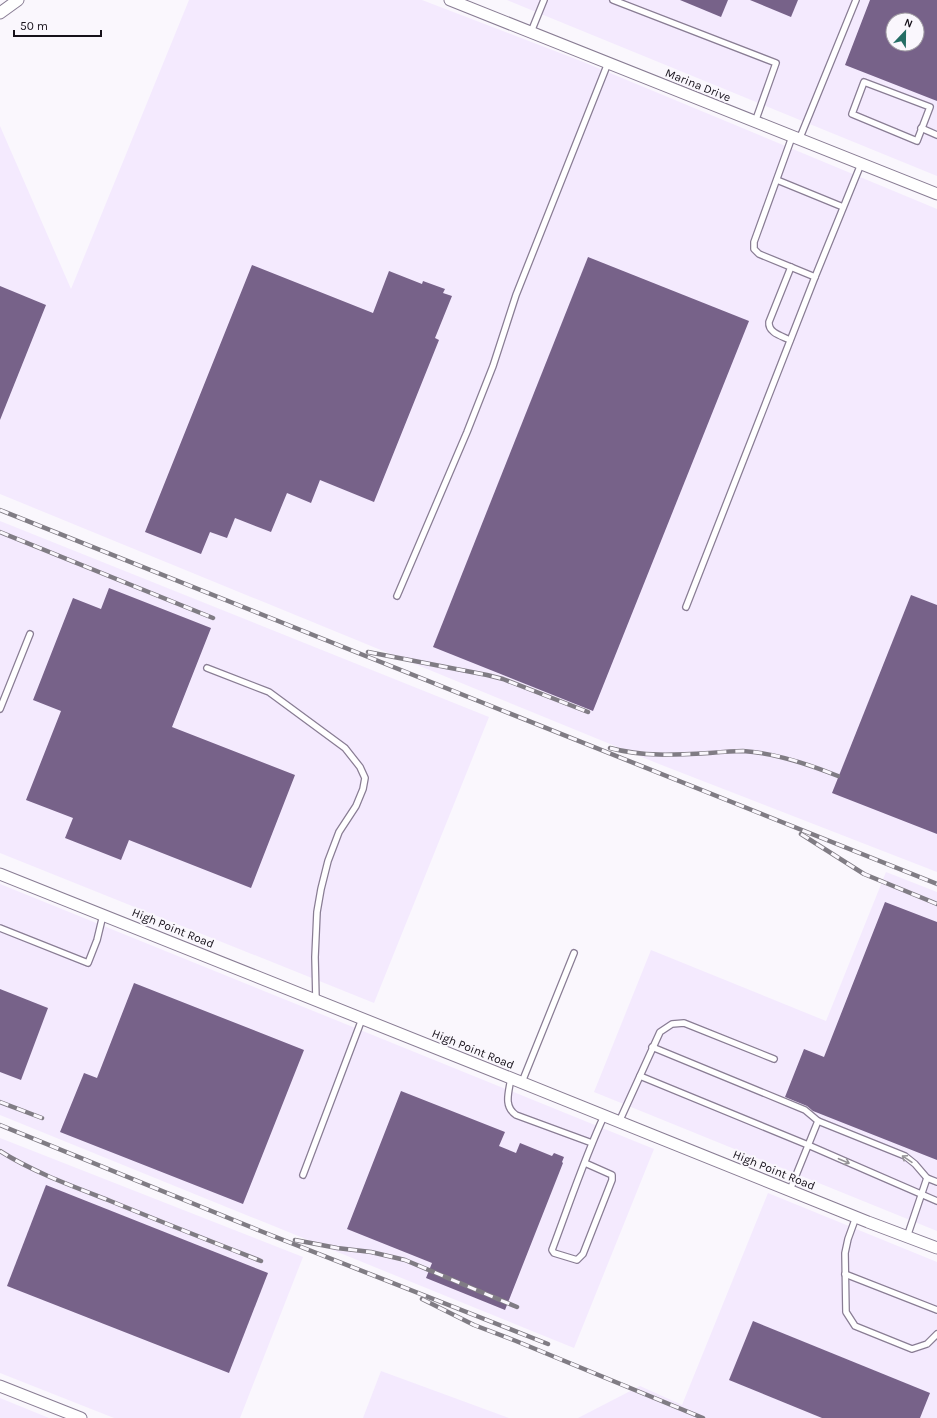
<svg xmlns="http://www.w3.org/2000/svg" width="937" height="1418" font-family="Karla,sans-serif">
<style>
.built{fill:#f4eafe;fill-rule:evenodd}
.building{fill:#776289;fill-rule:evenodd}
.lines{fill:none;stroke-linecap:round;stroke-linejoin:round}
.lane-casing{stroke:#897d94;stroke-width:8}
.street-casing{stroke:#897d94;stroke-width:13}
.lane{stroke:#fff;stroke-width:5.5}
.street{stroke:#fff;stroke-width:11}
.rail-casing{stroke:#807c84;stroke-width:4.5}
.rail{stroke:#faf7fd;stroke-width:3;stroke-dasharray:9;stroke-linecap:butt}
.oneway{stroke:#969498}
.labels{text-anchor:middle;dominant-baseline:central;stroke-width:4;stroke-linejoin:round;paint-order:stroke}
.street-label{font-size:12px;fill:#16111a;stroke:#faf7fd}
</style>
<rect width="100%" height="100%" fill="#faf7fd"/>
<g class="built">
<path d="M189,0h233l159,61 356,148v663l-278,-108 -659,-270v-368l71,163z"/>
<path d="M507,0h430v176l-142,-58zM893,20h24v24h-24z"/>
<path d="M0,521l489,196 -115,286 -374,-150z"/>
<path d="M886,872l51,20v339l-343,-139 57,-142 175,71z"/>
<path d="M0,884l654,265 -80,199 -574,-233z"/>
<path d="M0,1138l303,119 -63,161h-126l-114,-45z"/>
<path d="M768,1193l169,69v156h-359l62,-32 42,19z"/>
<path d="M381,1371l128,47h-146z"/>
<path d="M0,1398l49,20h-49z"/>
</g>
<g class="building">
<path d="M680,0h48l-7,17z"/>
<path d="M750,0h48l-7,17z"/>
<path d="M870,0h67v101l-92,-36zM893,20h24v24h-24z"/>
<path d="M588,257l161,64 -156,390 -160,-64z"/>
<path d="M252,265l121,48 16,-42 33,13 1,-3 22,8 -2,4 9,3 -17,42 4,2 -65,162 -54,-22 -9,23 -24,-10 -16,39 -36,-14 -8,20 -17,-6 -9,22 -56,-22z"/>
<path d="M0,286l46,19 -46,115z"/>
<path d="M109,588l102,40 -39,99 123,48 -44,113 -122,-48 -8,20 -56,-22 8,-20 -47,-18 35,-89 -28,-11 40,-102 28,11z"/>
<path d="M911,595l26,10v229l-105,-41z"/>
<path d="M885,902l52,20v238l-124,-49 -6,-5 -22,-9 19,-48 20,8z"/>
<path d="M134,983l170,67 -61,154 -183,-72 24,-59 13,5z"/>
<path d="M0,989l48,19 -27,72 -21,-8z"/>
<path d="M401,1091l104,41 -6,14 17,7 4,-10 32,13 2,-3 10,4 -2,5 1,1 -58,147 -79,-32 6,-15 -85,-34z"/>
<path d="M46,1185l222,88 -39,100 -222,-87z"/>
<path d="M753,1321l177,72 -10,25h-98l-93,-38z"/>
</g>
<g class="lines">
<g class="lane-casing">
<g id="lane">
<path d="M613,0l163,63 -21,59"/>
<path d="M531,32l13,-32"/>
<path d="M864,82l66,25 -13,34 -65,-27z"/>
<path d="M921,128l16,7"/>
<path d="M792,137l-38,105v7l5,5 56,23 46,-113"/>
<path d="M799,140l57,-140"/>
<path d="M777,180l66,27"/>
<path d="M790,340c-8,-4 -22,-7 -21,-18l22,-55"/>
<path d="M397,596l70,-164 26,-66 23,-71 92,-232"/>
<path d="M686,607l129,-330"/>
<path d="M207,668l62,24 76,56 15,19 5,11 -2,11 -7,17 -17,26 -11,29 -7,28 -4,23 -2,45 1,43"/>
<path d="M0,709l30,-75"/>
<path d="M0,928l88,35 9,-23 6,-25"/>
<path d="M652,1047l153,63 13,11 -28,69"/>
<path d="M640,1076l168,69 129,56"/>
<path d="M511,1078c-2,14 -8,28 5,37l76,28"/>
<path d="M522,1082l52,-129"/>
<path d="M818,1121l87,35 10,8 12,14 10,4"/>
<path d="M619,1122l41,-90 12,-8 12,-1 90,36"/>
<path d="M585,1163l27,12v5l-29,74 -6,6 -23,-7 -2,-3c17,-45 32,-91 52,-134"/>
<path d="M303,1175l59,-156"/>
<path d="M856,1217l-8,22 -3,14 1,59 9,14 57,23 15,-5 10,-10"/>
<path d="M907,1237l20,-59"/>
<path d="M845,1274l92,36"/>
</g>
</g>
<g class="street-casing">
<g id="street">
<path d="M450,0l487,194"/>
<path d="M0,13l18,-13"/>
<path d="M0,874l503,201 365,147 69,26"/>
<path d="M0,1386l81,32"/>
</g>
</g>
<use href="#lane" class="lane"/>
<use href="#street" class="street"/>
<g class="rail-casing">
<g id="rail">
<path d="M0,510l937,374"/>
<path d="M0,532l213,86"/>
<path d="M368,652l119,23 16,4 85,33"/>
<path d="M610,748c33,9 66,7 100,5 11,-1 22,-2 33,-2 33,2 65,13 95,25"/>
<path d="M801,834l63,40 73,30"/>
<path d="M0,1102l42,16"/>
<path d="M0,1125l263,107 285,112"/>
<path d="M0,1151c33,21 72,35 108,49 51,21 102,41 153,61"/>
<path d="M295,1240l42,8 34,4 34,8 112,47"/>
<path d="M422,1299l52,26 42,16 187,77"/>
</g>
</g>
<use href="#rail" class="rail"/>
</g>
<defs><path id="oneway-shaft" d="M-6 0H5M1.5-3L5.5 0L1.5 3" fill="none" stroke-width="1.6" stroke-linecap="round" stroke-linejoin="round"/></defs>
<g class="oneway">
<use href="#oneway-shaft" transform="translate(907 1159) rotate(-146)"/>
<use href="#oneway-shaft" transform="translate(844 1161) rotate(23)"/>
</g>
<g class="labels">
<g class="street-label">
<text transform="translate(698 85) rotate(22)">Marina Drive</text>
<text transform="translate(173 928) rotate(22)">High Point Road</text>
<text transform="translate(473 1049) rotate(22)">High Point Road</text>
<text transform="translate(774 1170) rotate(22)">High Point Road</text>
</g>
</g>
<g transform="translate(905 32) rotate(22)"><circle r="19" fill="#faf7fd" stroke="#9f9ba2"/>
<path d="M0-3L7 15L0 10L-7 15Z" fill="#246d65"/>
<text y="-6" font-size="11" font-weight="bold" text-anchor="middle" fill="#16111a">N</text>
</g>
<path d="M14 30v6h87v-6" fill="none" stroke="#16111a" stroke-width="2"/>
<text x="20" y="30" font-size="12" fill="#16111a" stroke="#faf7fd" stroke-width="3" paint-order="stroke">50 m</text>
</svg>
